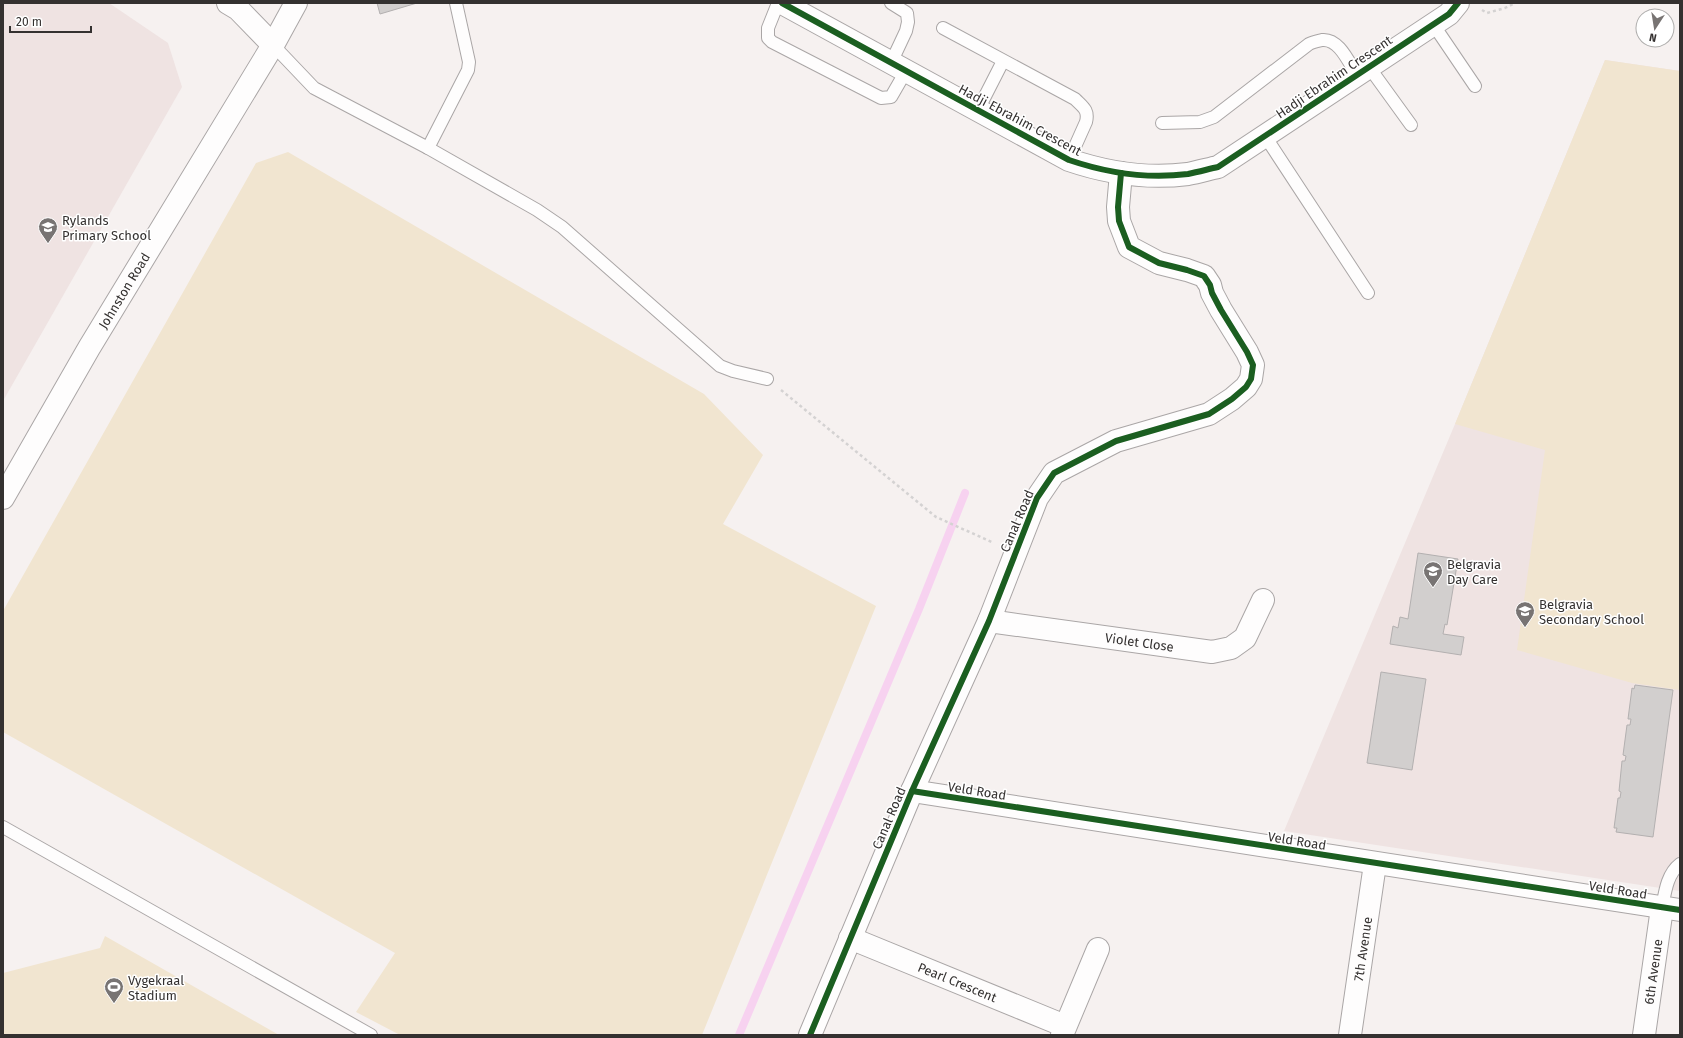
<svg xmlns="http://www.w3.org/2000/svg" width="1683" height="1038" font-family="'Fira Sans',sans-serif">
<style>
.built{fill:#efe3e2}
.green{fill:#f1e5d0}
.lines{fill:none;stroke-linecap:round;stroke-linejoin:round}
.stream{stroke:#f7d2f0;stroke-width:8}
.building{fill:#d2cfce;stroke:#b3b0b0}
.service-casing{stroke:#aaa6a6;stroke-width:14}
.minor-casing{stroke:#aaa6a6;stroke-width:24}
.tertiary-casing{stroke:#aaa6a6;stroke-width:24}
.path{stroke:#d4d2d2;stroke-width:2.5;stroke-dasharray:3 3;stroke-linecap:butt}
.service{stroke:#fefdfd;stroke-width:12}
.minor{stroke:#fefdfd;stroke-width:22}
.tertiary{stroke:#fefdfd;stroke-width:22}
.cycleway-casing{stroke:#fff;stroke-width:8}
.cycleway{stroke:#1b5e20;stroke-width:6}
.labels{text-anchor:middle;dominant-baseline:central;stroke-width:3;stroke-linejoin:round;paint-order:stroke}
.street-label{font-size:13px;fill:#343130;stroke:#fff}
.poi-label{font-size:13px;fill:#343130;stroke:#fff;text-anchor:start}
</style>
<rect width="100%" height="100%" fill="#f6f1f0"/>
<g class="built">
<path d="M3,3h106l59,40 14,44 -179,314z"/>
<path d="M1605,60l75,11v820l-396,-60 171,-407z"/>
</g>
<g class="green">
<path d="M1605,60l75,11v619l-48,-7 -115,-33 28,-200 -90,-26z"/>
<path d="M288,152l416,242 59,61 -40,69 153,82 -174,429h-302l-44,-23 39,-59 -392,-221v-121l253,-448z"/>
<path d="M105,936l174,99h-276v-62l97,-25z"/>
</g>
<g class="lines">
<path class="stream" d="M739,1035l180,-426 46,-116"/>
</g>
<g class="building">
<path d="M377,3h40l-37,11z"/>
<path d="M1418,553l40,6 -11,66 -2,-1 -2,10 21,3 -3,18 -71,-11 3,-18 5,2 2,-11 8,2z"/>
<path d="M1381,672l45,7 -14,91 -45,-7z"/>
<path d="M1635,685l38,5 -20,147 -37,-5 1,-4h-3l4,-30h2l1,-6 -2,-1 3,-30h3l1,-5 -3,-1 4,-30h3l1,-6h-3l4,-31 2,1z"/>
</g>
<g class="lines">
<g class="service-casing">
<g id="service">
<path d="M778,3l-10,25v10l4,4 109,56 10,-1 15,-26"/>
<path d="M1433,24l42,62"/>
<path d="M943,28l132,71c8,8 14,11 11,23l-17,38"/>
<path d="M273,45l41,43 114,60 109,62 25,17 158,139 13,5 34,8"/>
<path d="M891,63l15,-32 2,-9 -1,-9 -16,-10"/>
<path d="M1369,67l42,58"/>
<path d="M978,110l25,-49"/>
<path d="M1162,123l38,-1 14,-5 95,-73c4,-2 9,-3 13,-4 17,-2 27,23 35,35"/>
<path d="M1265,136l103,157"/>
<path d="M428,148l40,-78 1,-8 -13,-59"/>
<path d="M3,827l368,208"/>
<path d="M1662,908c3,-16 5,-34 18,-44"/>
</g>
</g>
<g class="minor-casing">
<g id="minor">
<path d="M782,3l287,157c38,13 79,19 119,14 10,-2 21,-5 30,-7l231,-153 9,-11"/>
<path id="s1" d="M989,621l223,31 19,-4 14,-10 18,-38"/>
<path d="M912,791l768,119"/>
<path id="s2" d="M850,938l215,88"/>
<path d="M810,1035l102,-244 77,-170 48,-123 17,-25 62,-32 93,-27 23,-15 14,-12 5,-8 2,-14 -6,-13 -26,-42 -9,-17 -2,-8 -6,-9 -17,-6 -28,-7 -30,-16 -10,-26 -1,-14 3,-34"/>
<path d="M1062,1035l36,-86"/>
<path id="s3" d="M1350,1035l25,-171"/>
<path id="s4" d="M1644,1035l18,-127"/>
</g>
</g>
<g class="tertiary-casing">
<g id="tertiary">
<path d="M228,3l10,6 35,36"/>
<path id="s5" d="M3,498l86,-150 184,-303 23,-42"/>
</g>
</g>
<g class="path">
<path d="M1482,10l5,3 18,-5 10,-5"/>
<path d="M781,390l155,127 58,26"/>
</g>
<use href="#service" class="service"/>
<use href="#minor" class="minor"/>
<use href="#tertiary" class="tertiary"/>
<g class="cycleway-casing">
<g id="cycleway">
<path d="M782,3l287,157c38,13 79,19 119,14 10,-2 21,-5 30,-7l231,-153 9,-11"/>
<path d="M912,791l768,119"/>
<path d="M810,1035l102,-244 77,-170 48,-123 17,-25 62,-32 93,-27 23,-15 14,-12 5,-8 2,-14 -6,-13 -26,-42 -9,-17 -2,-8 -6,-9 -17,-6 -28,-7 -30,-16 -10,-26 -1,-14 3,-34"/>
</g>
</g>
<use href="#cycleway" class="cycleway"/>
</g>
<defs>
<g id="school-pin" transform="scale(1)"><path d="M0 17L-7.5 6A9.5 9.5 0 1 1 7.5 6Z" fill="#787473" stroke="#fff"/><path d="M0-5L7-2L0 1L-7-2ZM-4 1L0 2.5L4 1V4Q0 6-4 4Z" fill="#fff"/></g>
<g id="stadium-pin" transform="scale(1)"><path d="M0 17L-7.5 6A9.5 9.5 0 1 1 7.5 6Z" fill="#787473" stroke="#fff"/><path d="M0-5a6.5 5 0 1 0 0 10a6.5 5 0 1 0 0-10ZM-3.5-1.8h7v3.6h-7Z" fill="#fff"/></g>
</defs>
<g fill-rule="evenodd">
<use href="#school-pin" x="48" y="227"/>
<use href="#school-pin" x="1433" y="571"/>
<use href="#school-pin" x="1525" y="611"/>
<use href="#stadium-pin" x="114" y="987"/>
</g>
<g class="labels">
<g class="street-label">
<text transform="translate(1334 77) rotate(-34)">Hadji Ebrahim Crescent</text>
<text transform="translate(1020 120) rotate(28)">Hadji Ebrahim Crescent</text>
<text stroke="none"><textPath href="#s5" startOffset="240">Johnston Road</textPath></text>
<text transform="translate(1017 521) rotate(-67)">Canal Road</text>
<text stroke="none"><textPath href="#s1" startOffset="152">Violet Close</textPath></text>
<text transform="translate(977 791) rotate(9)">Veld Road</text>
<text transform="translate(889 818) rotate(-67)">Canal Road</text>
<text transform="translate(1297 841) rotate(9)">Veld Road</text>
<text transform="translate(1618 890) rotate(9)">Veld Road</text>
<text stroke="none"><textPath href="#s3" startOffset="87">7th Avenue</textPath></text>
<text stroke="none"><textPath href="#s4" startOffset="64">6th Avenue</textPath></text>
<text stroke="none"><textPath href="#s2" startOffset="116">Pearl Crescent</textPath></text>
</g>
<g class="poi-label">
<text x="62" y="220">Rylands<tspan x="62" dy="15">Primary School</tspan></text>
<text x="1447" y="564">Belgravia<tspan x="1447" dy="15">Day Care</tspan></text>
<text x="1539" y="604">Belgravia<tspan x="1539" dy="15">Secondary School</tspan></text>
<text x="128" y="980">Vygekraal<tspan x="128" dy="15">Stadium</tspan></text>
</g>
</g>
<rect width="1683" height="1038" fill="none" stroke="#343130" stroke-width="8"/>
<g transform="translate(1655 28) rotate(192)"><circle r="19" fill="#ffffff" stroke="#aeadac"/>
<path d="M0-3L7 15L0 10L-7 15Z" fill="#787473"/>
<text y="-6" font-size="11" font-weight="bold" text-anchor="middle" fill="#343130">N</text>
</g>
<path d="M10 26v6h81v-6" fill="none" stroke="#343130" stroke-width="2"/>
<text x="16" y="26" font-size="12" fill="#343130" stroke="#ffffff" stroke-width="3" paint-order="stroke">20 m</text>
</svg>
